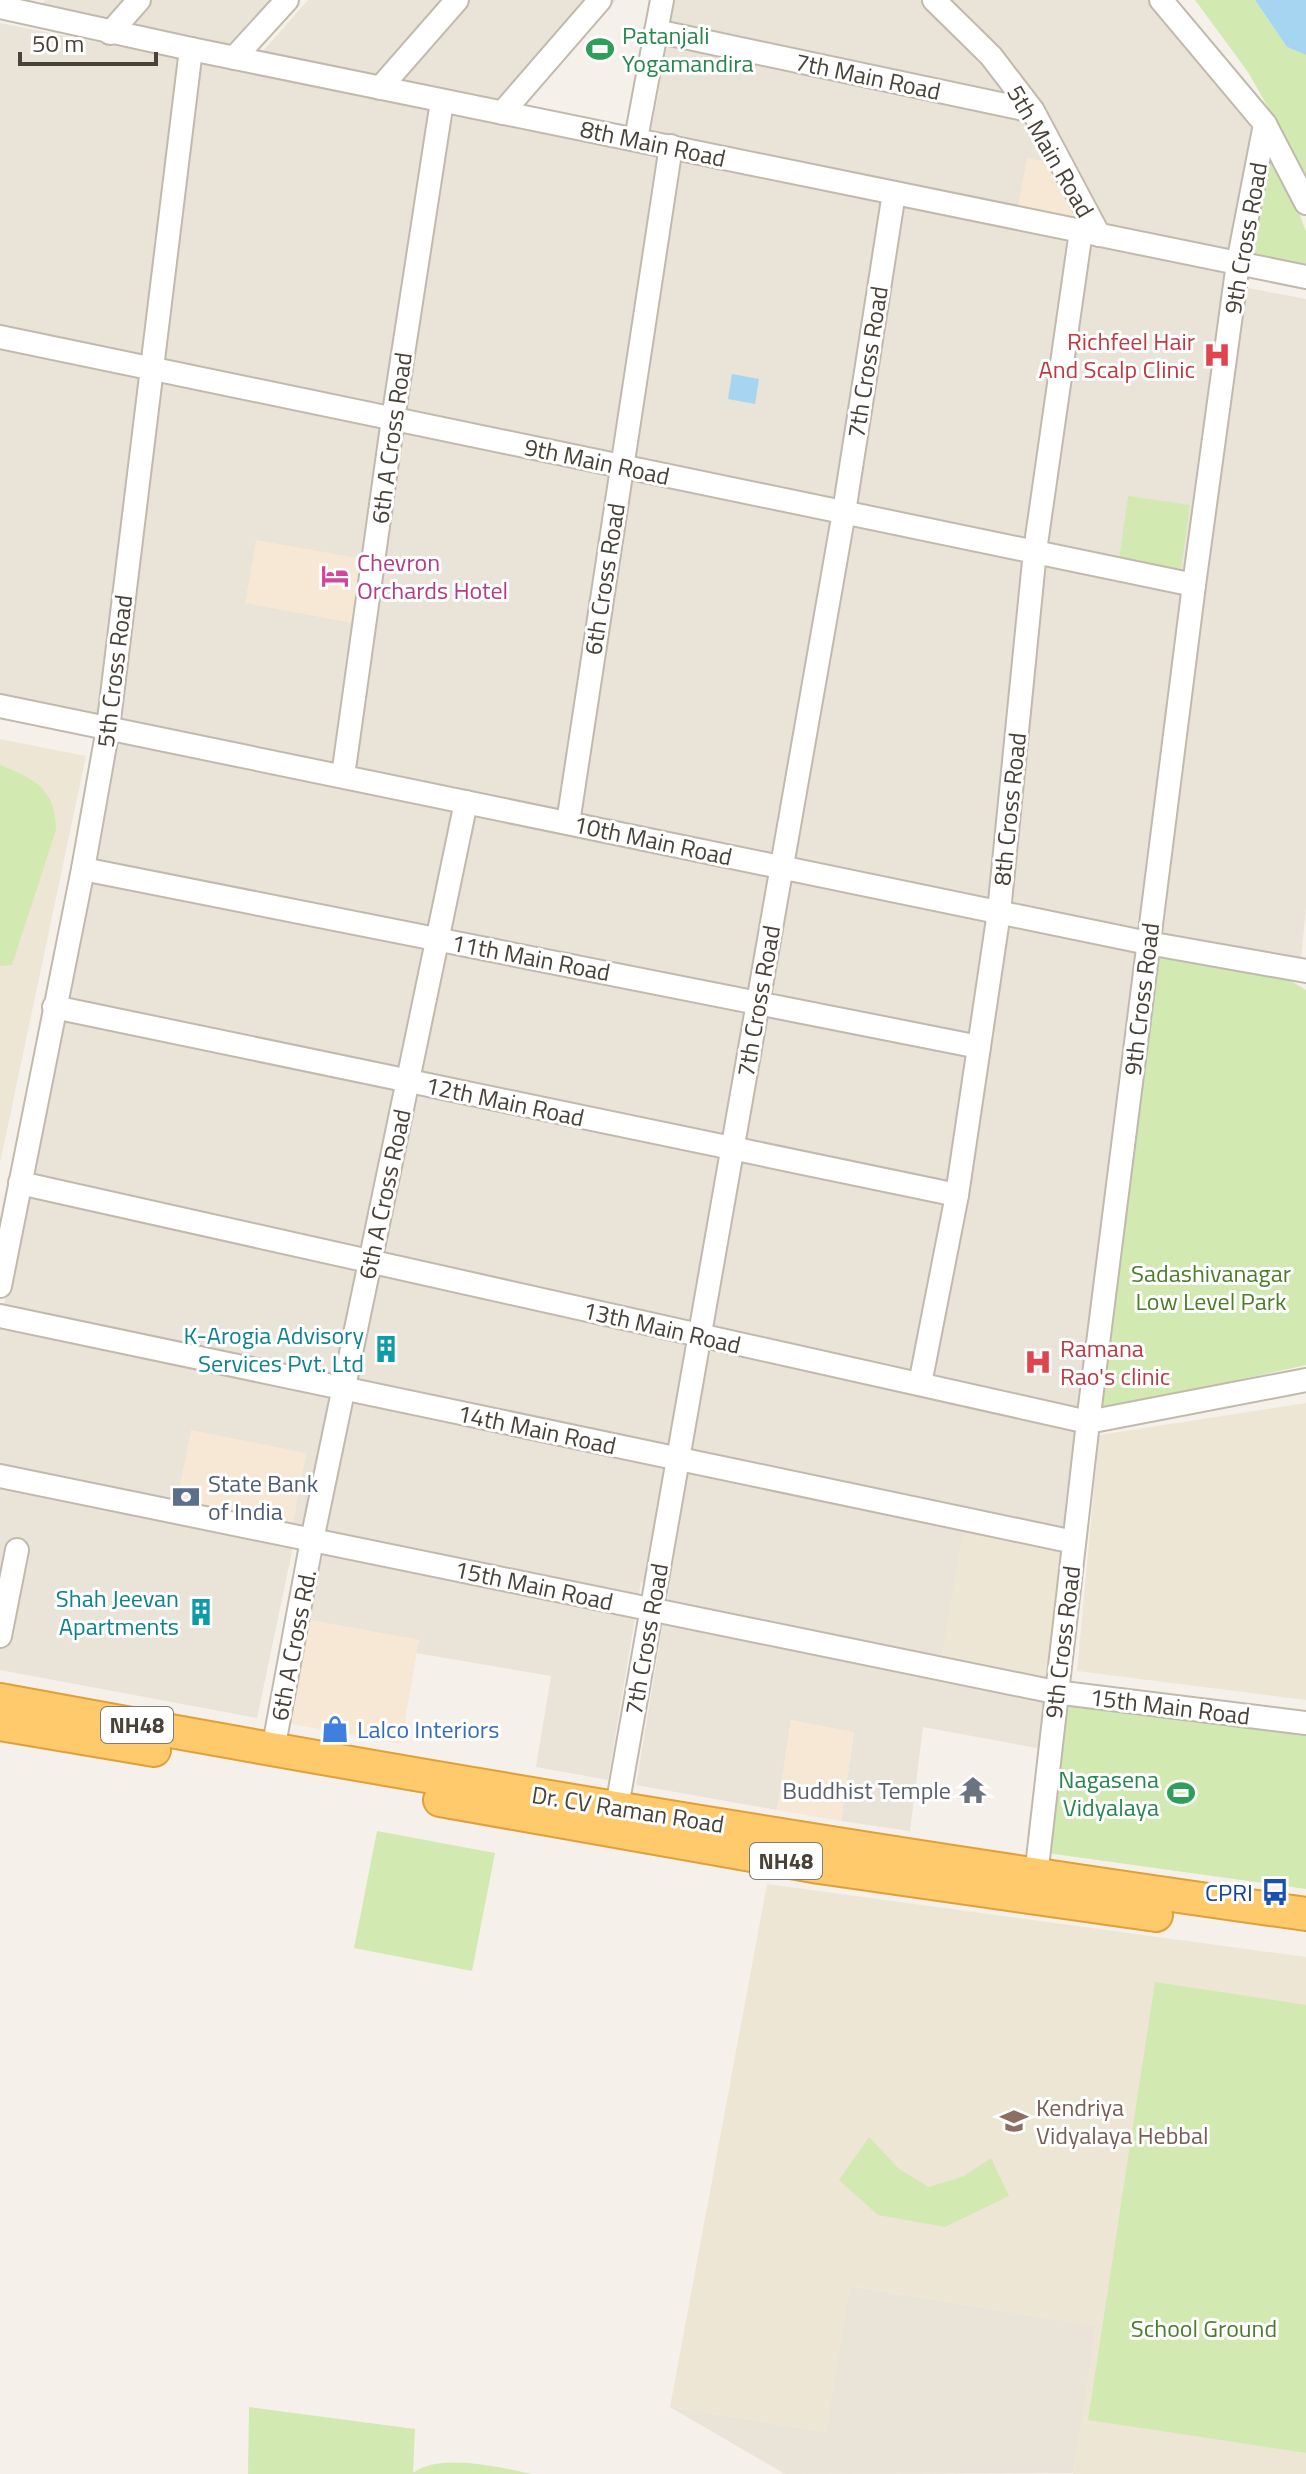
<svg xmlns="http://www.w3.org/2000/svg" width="1306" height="2474" font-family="'Titillium Web',sans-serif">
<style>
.residential{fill:#e9e3d8}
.commercial{fill:#f7e8d5}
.education{fill:#eee6d4}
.green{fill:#d2e9b2}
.water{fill:#a6d5f2}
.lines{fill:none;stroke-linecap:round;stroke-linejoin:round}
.minor-casing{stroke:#c1b9ac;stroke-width:26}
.highway-casing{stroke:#e09f39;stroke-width:36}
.minor{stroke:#fff;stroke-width:22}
.highway{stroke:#ffca6b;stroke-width:32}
.labels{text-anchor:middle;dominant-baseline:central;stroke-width:6;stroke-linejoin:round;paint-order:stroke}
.shield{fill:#fff;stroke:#807b74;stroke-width:2}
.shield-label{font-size:22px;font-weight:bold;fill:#494238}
.leisure-label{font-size:24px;fill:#27864d;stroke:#fff;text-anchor:start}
.street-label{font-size:24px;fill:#494238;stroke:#fff}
.health-label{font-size:24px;fill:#be3a42;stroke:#fff;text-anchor:end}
.hotel-label{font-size:24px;fill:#b23c85;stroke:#fff;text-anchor:start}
.park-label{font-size:24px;fill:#4b7d29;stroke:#fff}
.culture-label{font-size:24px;fill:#0d838f;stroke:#fff;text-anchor:end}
.service-label{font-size:24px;fill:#4e5e75;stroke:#fff;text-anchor:start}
.shop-label{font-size:24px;fill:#366cbe;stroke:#fff;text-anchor:start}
.worship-label{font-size:24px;fill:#5b616d;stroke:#fff;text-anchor:end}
.transit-label{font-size:24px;fill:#164399;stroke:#fff;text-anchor:end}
.education-label{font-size:24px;fill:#785e54;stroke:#fff;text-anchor:start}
</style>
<rect width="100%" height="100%" fill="#f5f1ea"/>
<g class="residential">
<path d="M45,0h87l-18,21 -73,-15z"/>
<path d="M148,0h131l-41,46 -111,-23z"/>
<path d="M308,0h142l-67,75 -120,-24z"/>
<path d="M469,0h147l-98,103 -119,-24z"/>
<path d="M675,0h252l60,59 23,38 -340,-69z"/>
<path d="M939,0h212l106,128 -23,130 -131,-26 -66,-121z"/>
<path d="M0,23l1230,244 -89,665 -1141,-235z"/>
<path d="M668,40l352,74 29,48 -32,48 -366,-78z"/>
<path d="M1243,287l63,12v609l-5,51 -141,-25z"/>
<path d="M118,736l1020,215 -69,599 -128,111 -274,-57 2,-18 -28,-4 -33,198 -72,-13 15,-91 -135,-23 3,-13 -110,-20 18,-85 -35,-8 14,-74 -130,52 -176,-40v-140z"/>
<path d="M0,1486l293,61 -36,171 -257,-48z"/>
<path d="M664,1617l382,80 -4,52 -119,-22 -13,104 -69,-10 13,-88 -63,-13 -14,90 -141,-25z"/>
<path d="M849,2286l248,40 -24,147 -288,1 -115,-67 156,25z"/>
</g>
<g class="commercial">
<path d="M1027,158l22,4 37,63 -69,-15z"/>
<path d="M256,540l107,19 -11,64 -107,-20z"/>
<path d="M191,1430l115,23 -14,74 -116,-22z"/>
<path d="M309,1620l110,20 -18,104 -110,-20z"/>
<path d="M791,1720l63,12 -13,89 -64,-11z"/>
</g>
<g class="education">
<path d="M0,739l86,17 -86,407z"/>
<path d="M1306,1403v297l-229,-29 22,-236z"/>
<path d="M963,1532l106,18 -22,129 -106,-18z"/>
<path d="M767,1884l539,73v517h-233l23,-148 -246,-40 -24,146 -156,-25z"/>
</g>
<g class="green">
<path d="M1195,0h60l32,47 19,8v120l-58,-103z"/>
<path d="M1269,153l25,45 12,34v33l-59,-13z"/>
<path d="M1128,496l62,9 -9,64 -62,-9z"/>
<path d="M0,765c35,14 55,23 56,65l-44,135 -12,1z"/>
<path d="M1156,953l135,28 15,9v375l-207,46z"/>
<path d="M1069,1700l237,34v155l-259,-36z"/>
<path d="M377,1831l118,22 -23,118 -118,-23z"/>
<path d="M1155,1982l151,23v448l-218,-33z"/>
<path d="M869,2137l30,32 30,18 35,-11 27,-18 18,38 -64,31 -67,-12 -39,-35z"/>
<path d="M249,2407l166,22 -2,44c28,-21 88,-5 120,1h-285z"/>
</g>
<g class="water">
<path d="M1255,0h51v55l-19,-8z"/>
<path d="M732,374l27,5 -4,25 -27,-5z"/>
</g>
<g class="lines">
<g class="minor-casing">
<g id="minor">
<path d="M934,0l57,56 42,55 66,124"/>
<path d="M1161,0l104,124 41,79"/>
<path d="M0,7l191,42 1115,228"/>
<path d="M656,31l377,80"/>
<path d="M110,33l29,-33"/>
<path d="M234,58l53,-58"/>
<path d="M380,88l77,-88"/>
<path d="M502,113l98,-113"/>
<path d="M636,139l26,-139"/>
<path d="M0,337l1194,248"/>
<path d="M0,706l1148,237 158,28"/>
<path d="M343,776l50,-357 49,-318"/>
<path d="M568,823l103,-677"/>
<path d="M83,869l896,178"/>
<path d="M54,1007l903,188"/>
<path d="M20,1183l1068,239 218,-42"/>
<path d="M0,1286l83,-417 25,-141 83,-679"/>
<path d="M0,1316l1074,226"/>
<path d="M920,1384l37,-189 42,-283 36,-361 46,-320"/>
<path d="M0,1476l1055,216 251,31"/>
<path d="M0,1636l17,-86"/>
<path d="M273,1750l39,-210 154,-738"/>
<path d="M617,1807l227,-1295 50,-319"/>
<path d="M1036,1876l52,-454 106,-837 44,-322 27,-139"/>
</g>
</g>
<g class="highway-casing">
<g id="highway">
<path d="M0,1700c434,80 869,153 1306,214"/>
<path d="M0,1724l154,26"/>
<path d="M440,1800l379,67 337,48"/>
</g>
</g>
<use href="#minor" class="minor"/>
<use href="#highway" class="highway"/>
</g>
<defs>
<g id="stadium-bare" transform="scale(2.16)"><path d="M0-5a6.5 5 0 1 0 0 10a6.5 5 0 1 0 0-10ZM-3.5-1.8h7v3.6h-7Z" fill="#2e9e5b" stroke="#fff" stroke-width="2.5" paint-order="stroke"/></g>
<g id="hospital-bare" transform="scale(2.16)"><path d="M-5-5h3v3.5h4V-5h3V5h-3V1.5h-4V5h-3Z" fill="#e0444e" stroke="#fff" stroke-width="2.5" paint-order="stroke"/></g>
<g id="hotel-bare" transform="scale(2.16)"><path d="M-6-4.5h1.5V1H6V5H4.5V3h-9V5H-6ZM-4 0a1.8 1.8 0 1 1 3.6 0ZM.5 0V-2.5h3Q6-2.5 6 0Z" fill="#d1479c" stroke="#fff" stroke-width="2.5" paint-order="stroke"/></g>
<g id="building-bare" transform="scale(2.16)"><path d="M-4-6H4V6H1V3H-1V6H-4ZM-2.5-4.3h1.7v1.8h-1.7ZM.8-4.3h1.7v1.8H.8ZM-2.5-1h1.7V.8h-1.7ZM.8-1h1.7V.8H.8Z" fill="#0f9aa8" stroke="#fff" stroke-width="2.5" paint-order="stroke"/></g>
<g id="bank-bare" transform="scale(2.16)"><path d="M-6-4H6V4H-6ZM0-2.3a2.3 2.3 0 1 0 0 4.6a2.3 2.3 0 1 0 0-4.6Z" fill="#5c6f8a" stroke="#fff" stroke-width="2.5" paint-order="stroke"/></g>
<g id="shop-bare" transform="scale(2.16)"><path d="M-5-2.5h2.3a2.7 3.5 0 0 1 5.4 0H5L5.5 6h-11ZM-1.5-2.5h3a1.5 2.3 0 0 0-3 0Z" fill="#3f7fe0" stroke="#fff" stroke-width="2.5" paint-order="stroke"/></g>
<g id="temple-bare" transform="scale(2.16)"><path d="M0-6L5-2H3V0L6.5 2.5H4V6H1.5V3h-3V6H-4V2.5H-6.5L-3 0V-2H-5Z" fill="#6b7280" stroke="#fff" stroke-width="2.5" paint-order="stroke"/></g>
<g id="bus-bare" transform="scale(2.16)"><path d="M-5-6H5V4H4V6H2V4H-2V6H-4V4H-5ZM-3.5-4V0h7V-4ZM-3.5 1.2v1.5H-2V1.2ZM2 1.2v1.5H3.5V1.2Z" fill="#1a4fb4" stroke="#fff" stroke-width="2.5" paint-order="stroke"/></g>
<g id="school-bare" transform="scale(2.16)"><path d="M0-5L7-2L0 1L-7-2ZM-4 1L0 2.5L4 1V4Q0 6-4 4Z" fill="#8d6e63" stroke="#fff" stroke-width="2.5" paint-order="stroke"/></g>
</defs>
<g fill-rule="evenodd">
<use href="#stadium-bare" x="600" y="49"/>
<use href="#hospital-bare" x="1217" y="355"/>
<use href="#hotel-bare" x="335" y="576"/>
<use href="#building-bare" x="386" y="1349"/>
<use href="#hospital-bare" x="1038" y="1362"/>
<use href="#bank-bare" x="186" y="1497"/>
<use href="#building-bare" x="201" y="1612"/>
<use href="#shop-bare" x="335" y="1729"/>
<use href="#temple-bare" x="973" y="1790"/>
<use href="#stadium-bare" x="1181" y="1793"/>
<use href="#bus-bare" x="1275" y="1892"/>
<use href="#school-bare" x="1014" y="2121"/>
</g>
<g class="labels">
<g class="shield">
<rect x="101" y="1707" width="72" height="36" rx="6"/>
<rect x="750" y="1843" width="72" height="36" rx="6"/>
</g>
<g class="shield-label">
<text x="137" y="1725">NH48</text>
<text x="786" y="1861">NH48</text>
</g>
<g class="leisure-label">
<text x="622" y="35">Patanjali<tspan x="622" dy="28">Yogamandira</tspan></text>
<text x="1159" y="1779" text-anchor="end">Nagasena<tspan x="1159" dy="28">Vidyalaya</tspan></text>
</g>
<g class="street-label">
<text transform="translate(868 76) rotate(12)">7th Main Road</text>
<text transform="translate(653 143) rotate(12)">8th Main Road</text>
<text transform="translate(1051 151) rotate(60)">5th Main Road</text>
<text transform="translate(1245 238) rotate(-80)">9th Cross Road</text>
<text transform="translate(867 362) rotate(-81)">7th Cross Road</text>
<text transform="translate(391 438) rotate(-82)">6th A Cross Road</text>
<text transform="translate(597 461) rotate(12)">9th Main Road</text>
<text transform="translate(604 579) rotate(-81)">6th Cross Road</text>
<text transform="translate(114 671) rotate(-83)">5th Cross Road</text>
<text transform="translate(1009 809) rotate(-84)">8th Cross Road</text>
<text transform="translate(653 840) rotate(12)">10th Main Road</text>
<text transform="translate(531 957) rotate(11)">11th Main Road</text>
<text transform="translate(1141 999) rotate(-83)">9th Cross Road</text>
<text transform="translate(758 1001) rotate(-80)">7th Cross Road</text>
<text transform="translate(505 1101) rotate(12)">12th Main Road</text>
<text transform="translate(384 1194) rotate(-78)">6th A Cross Road</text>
<text transform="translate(662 1327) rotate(13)">13th Main Road</text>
<text transform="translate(537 1429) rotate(12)">14th Main Road</text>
<text transform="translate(534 1585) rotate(12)">15th Main Road</text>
<text transform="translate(646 1639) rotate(-80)">7th Cross Road</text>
<text transform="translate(1062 1642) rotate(-83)">9th Cross Road</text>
<text transform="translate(293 1645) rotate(-79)">6th A Cross Rd.</text>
<text transform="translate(1170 1706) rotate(7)">15th Main Road</text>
<text transform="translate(628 1809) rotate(9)">Dr. CV Raman Road</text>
</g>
<g class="health-label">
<text x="1195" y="341">Richfeel Hair<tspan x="1195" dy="28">And Scalp Clinic</tspan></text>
<text x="1060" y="1348" text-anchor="start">Ramana<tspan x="1060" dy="28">Rao's clinic</tspan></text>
</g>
<g class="hotel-label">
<text x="357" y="562">Chevron<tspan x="357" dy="28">Orchards Hotel</tspan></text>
</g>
<g class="park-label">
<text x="1211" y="1273">Sadashivanagar<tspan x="1211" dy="28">Low Level Park</tspan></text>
<text x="1204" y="2328">School Ground</text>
</g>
<g class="culture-label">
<text x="364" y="1335">K-Arogia Advisory<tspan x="364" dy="28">Services Pvt. Ltd</tspan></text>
<text x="179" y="1598">Shah Jeevan<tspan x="179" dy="28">Apartments</tspan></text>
</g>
<g class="service-label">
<text x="208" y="1483">State Bank<tspan x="208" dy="28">of India</tspan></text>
</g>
<g class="shop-label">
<text x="357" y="1729">Lalco Interiors</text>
</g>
<g class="worship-label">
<text x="951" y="1790">Buddhist Temple</text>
</g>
<g class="transit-label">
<text x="1253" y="1892">CPRI</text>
</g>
<g class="education-label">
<text x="1036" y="2107">Kendriya<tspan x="1036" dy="28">Vidyalaya Hebbal</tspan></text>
</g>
</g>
<path d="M20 52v12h136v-12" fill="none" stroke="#494238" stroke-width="4"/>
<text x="32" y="52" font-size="24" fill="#494238" stroke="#ffffff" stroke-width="6" paint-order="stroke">50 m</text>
</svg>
